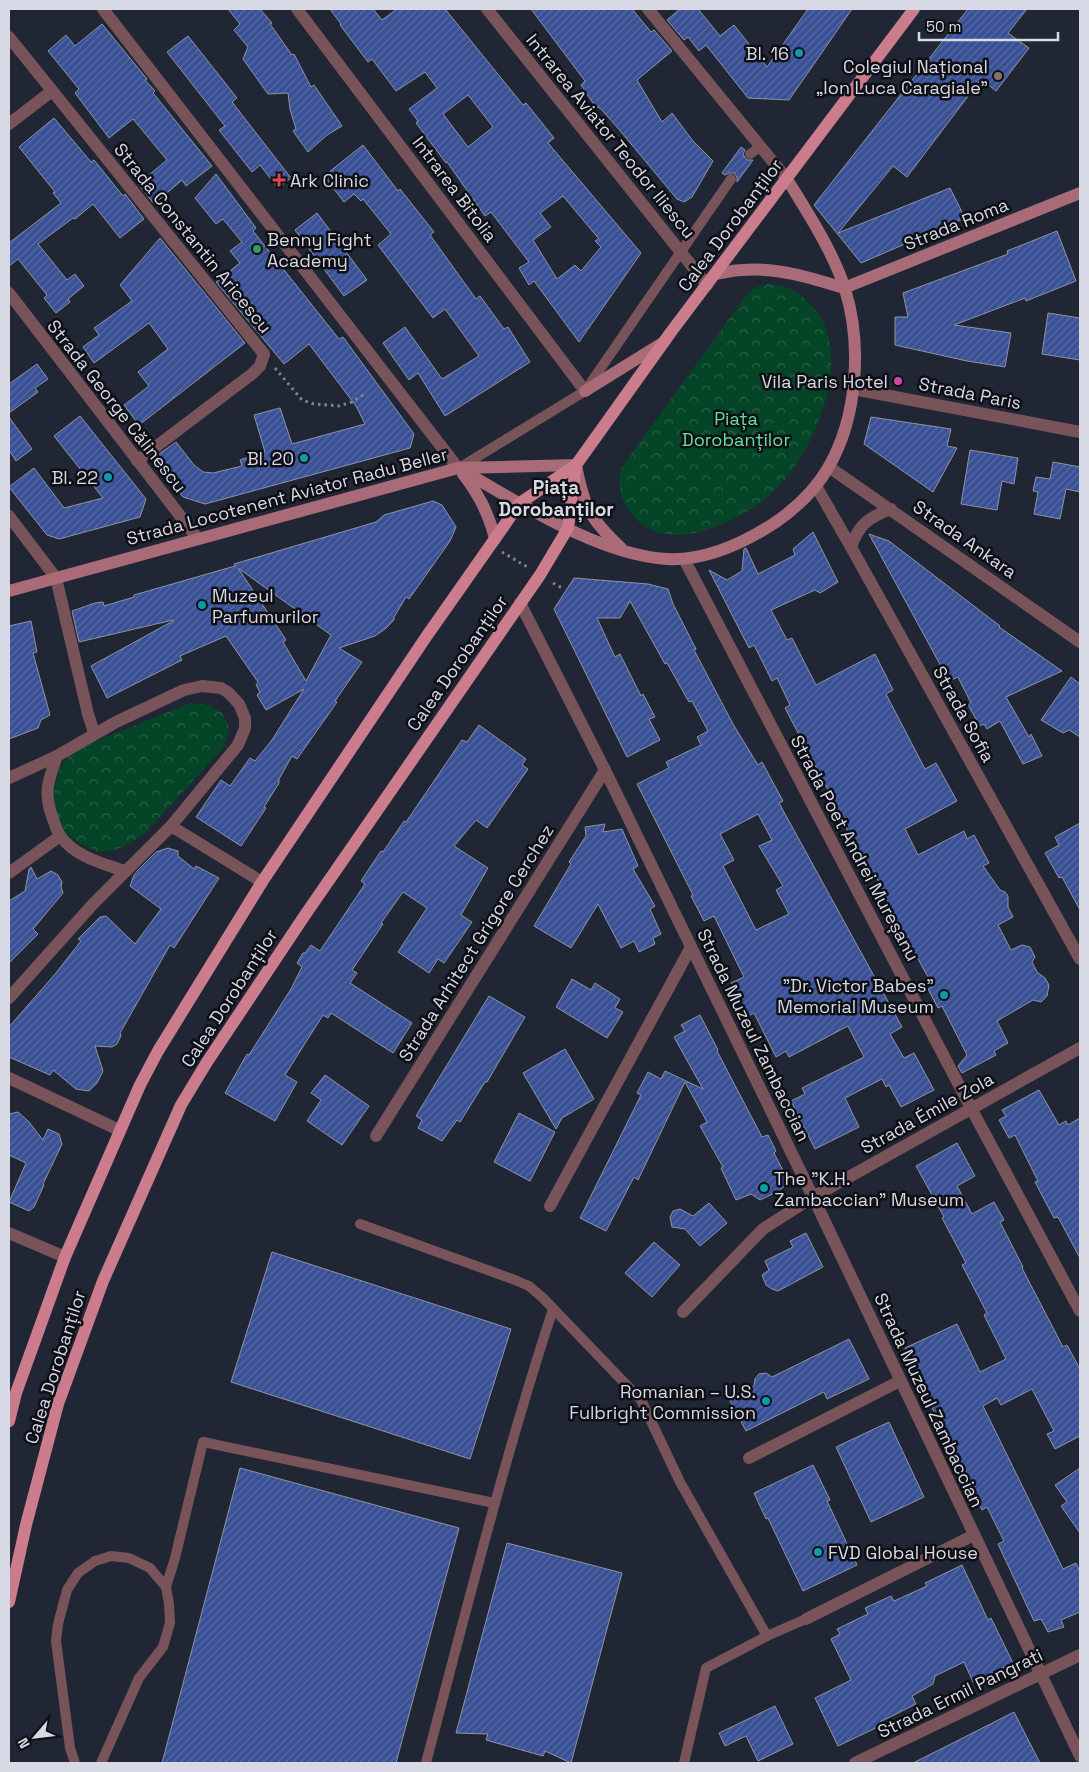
<svg xmlns="http://www.w3.org/2000/svg" width="1089" height="1772" font-family="'Space Grotesk',sans-serif">
<style>
.park{fill:url(#park-crowns)}
.building{fill:url(#building-hatch);stroke:#8d94a5;fill-rule:evenodd}
.lines{fill:none;stroke-linecap:round;stroke-linejoin:round}
.path{stroke:#808490;stroke-width:3;stroke-dasharray:2.5 4;stroke-linecap:butt}
.lane{stroke:#79535a;stroke-width:10}
.street{stroke:#79535a;stroke-width:12}
.secondary{stroke:#a86b77;stroke-width:12}
.primary{stroke:#cc7d8d;stroke-width:12}
.culture-dot{fill:#0f9aa8;stroke:#0d0f15;stroke-width:2}
.education-dot{fill:#8d6e63;stroke:#0d0f15;stroke-width:2}
.health-dot{fill:#e0444e;stroke:#0d0f15;stroke-width:2}
.leisure-dot{fill:#2e9e5b;stroke:#0d0f15;stroke-width:2}
.hotel-dot{fill:#d1479c;stroke:#0d0f15;stroke-width:2}
.labels{text-anchor:middle;dominant-baseline:central;stroke-width:5;stroke-linejoin:round;paint-order:stroke}
.poi-label{font-size:18px;fill:#d7dae4;stroke:#0d0f15;text-anchor:end}
.street-label{font-size:18px;fill:#d7dae4;stroke:#0d0f15}
.park-label{font-size:18px;fill:#67e09c;stroke:#0d0f15}
.neighbourhood-label{font-size:19px;font-weight:bold;fill:#d7dae4;stroke:#0d0f15}
</style>
<defs>
<pattern id="park-crowns" width="20" height="18" patternUnits="userSpaceOnUse" patternTransform="scale(1.25)"><rect width="20" height="18" fill="#054527"/><path d="M2 6a3 3 0 1 1 6 0M12 15a3 3 0 1 1 6 0" fill="none" stroke="#295f46"/></pattern>
<pattern id="building-hatch" width="6" height="6" patternUnits="userSpaceOnUse" patternTransform="scale(1.25)"><rect width="6" height="6" fill="#3a5095"/><path d="M-1 1l2-2M0 6l6-6M5 7l2-2" fill="none" stroke="#5669a4"/></pattern>
</defs>
<rect width="100%" height="100%" fill="#212634"/>
<g class="park">
<path d="M767,284c6,1 13,1 19,3 11,4 19,11 27,20 43,47 2,143 -36,181 -22,22 -53,38 -82,45 -20,4 -42,3 -57,-12 -16,-17 -22,-31 -16,-54l123,-170 9,-9z"/>
<path d="M191,703l18,2 13,8 7,14 -4,19 -79,86 -15,11 -16,7 -16,2 -18,-8 -15,-11 -9,-14 -5,-21 8,-30 10,-13 21,-12z"/>
</g>
<g class="building">
<path d="M228,9h32l12,14 -2,1 22,31 2,-1 17,33 3,-2 28,41 -15,9 -19,17 -15,-21 3,-2 -6,-20 -2,-16 -20,1 -25,-35 5,-12 -14,-17 6,-6z"/>
<path d="M330,9h43l9,11 15,-11h48l78,96 3,-2 28,35 -6,5 93,110 -62,89 -45,-61 -5,4 -10,-17 10,-6 -38,-50 -6,4 -38,-54 -1,1 -30,-40 2,-2 -9,-12 28,-21 -12,-16 -29,19 -24,-32 -4,3 -28,-37 1,-1zM468,95l25,32 -25,20 -25,-33zM563,196l36,43 -4,2 6,6 -20,24 -6,-6 -18,14 -24,-39 18,-13 -11,-14z"/>
<path d="M531,9h101l19,23 3,-2 18,21 -35,29 25,42 10,-9 21,28 20,20 -21,36 -8,5 -7,-3 -60,-72 -17,-19 -5,-2 -14,-21 4,-4z"/>
<path d="M680,9h18l22,27 14,-11 33,42 41,-58h44l-63,91 -41,-2 -42,-53 -7,6 -11,-14 -4,3 -17,-20z"/>
<path d="M968,9h59l-19,24 21,15 -33,43 -15,-12 -74,98 -14,-11 -55,67 112,-45 15,30 -104,45 -47,-58z"/>
<path d="M102,24l45,55 -2,1 10,11 -2,2 59,73 -26,20 -4,-6 -28,24 -16,-20 29,-24 -34,-41 -24,19 -34,-45 4,-4 -31,-38 18,-16 9,11z"/>
<path d="M188,36l49,62 -5,4 59,76 -13,10 -18,-23 -8,7 -33,-42 6,-4 -58,-74z"/>
<path d="M54,118l37,44 3,-2 29,36 2,-2 19,25 -24,19 -27,-34 -18,15 -2,-1 -35,26 29,36 8,-6 9,12 -16,13 2,3 -14,11 -12,-15 3,-3 -29,-36 -9,7v-23l52,-40 -8,-10 2,-1 -36,-45z"/>
<path d="M363,145l35,46 2,-2 34,43 -4,3 46,64 4,-3 24,33 4,-2 22,35 -85,54 -27,-43 -9,7 -26,-37 22,-16 37,52 37,-23 -34,-47 -12,9 -55,-73 13,-11 -28,-35 -2,2 -7,-7 -10,8 -20,-26z"/>
<path d="M741,147l4,3 -2,4 2,4 3,2h5l-16,22v-5l-3,-4h-5l-4,2 -3,-2z"/>
<path d="M216,174l40,54 -3,3 86,108 4,-2 71,97 -4,14 -205,56 -22,-7 -31,-38 24,-17 18,23 9,7 10,1 29,-7 -2,-6 25,-8 -11,-37 26,-7 12,36 73,-20 -9,-18 -47,-62 -25,20 -68,-82 24,-19 -10,-12 12,-9 -19,-23 -7,5 -21,-26z"/>
<path d="M317,213l50,67 -23,16 -49,-66z"/>
<path d="M1057,231l19,50 -50,20 -1,-3 -71,27 57,8 -6,34 -38,-6 -72,-16v-28h13l-5,-24 105,-39 -1,-3z"/>
<path d="M160,238l85,105 -106,82 -15,-20 25,-19 -11,-14 30,-23 -19,-26 -55,40 -11,-16 16,-12 -5,-7 38,-27 -12,-16z"/>
<path d="M1048,313l32,5v42l-38,-6z"/>
<path d="M37,364l11,15 -13,9 3,4 -29,21v-29z"/>
<path d="M80,416l66,83 -6,18 -81,22 -12,-4 -38,-48 25,-19 30,40 39,-10 -49,-62z"/>
<path d="M9,417l23,32 -16,12 -7,-11z"/>
<path d="M871,417l80,12 -4,17 10,2 -24,44 -69,-48z"/>
<path d="M970,450l48,8 -4,26 -12,-3 -5,29 -36,-6z"/>
<path d="M1053,462l27,5v25l-14,-3 -6,30 -26,-5 4,-22 -5,-1 3,-14 14,2z"/>
<path d="M433,501l9,4 14,22 -6,14 -41,58 -3,-2 -12,20v3l-9,9 -10,7 -36,12 23,14 -27,39 2,1 -40,57 -5,-3 -13,23v4l-15,24 2,1 -25,38 -45,-29 25,-37 9,6 20,-28 5,3 17,-21 32,-51 -38,21 -9,-15 3,-3 -4,-7 2,-3 -32,-46 -46,20 2,4 -75,38 -16,-32 82,-45v-1l-94,22 -7,-31 23,-8 8,-1 1,4 30,-9v-2l101,-29 -1,-2 142,-42 8,-7zM238,568l93,67 -25,46 -23,-39 3,-2z"/>
<path d="M813,532l25,50 -18,11 -5,-3 -44,20 16,30 5,-2 24,47 59,-31 18,36 -7,4 39,75 11,-6 21,38 -52,28 13,26 46,-24 3,8 7,-4 15,28 -6,3 17,24 5,2 3,4v11l5,10 -15,8 13,25 11,-5 8,2 5,10 -3,5 5,10 8,6 4,7 -2,11 -6,6 -8,-2 -36,21 11,22 -14,8 2,4 -34,18 -4,-7 9,-11 -25,-49 -4,2 -10,-19 5,-3 -36,-65 -24,-51 -4,2 -33,-64 1,-1 -52,-99 5,-3 -13,-27 -5,3 -18,-36 -5,3 -40,-78 18,10 15,-9 2,-22 2,-1 12,26 37,-19 -2,-6z"/>
<path d="M869,534l20,7 111,85 -1,1 63,44 -56,26 23,40 2,-3 11,22 -19,8 -23,-43 -13,8 -3,-5 -4,2 -12,-21 3,-2 -13,-26 -9,4z"/>
<path d="M574,578l74,6 20,5 5,15 23,45 -2,1 39,74 25,41 4,-3 21,39 -4,2 123,224 -12,7 14,24 10,-5 20,37 -33,17 -12,-22 -3,2 -4,-8 -37,19 14,29 -44,22 -24,-48 14,-7 -3,-6 62,-31 -16,-31 -59,31 -3,-6 -10,6 -22,-44 -7,4 -16,-34 13,-6 -30,-61 -10,5 -13,-25 2,-1 -56,-111 32,-16 -3,-6 35,-17 -4,-8 11,-6 -16,-30 -3,1 -22,-39 -2,1 -35,-63 -10,17h-23l18,39 5,-3 21,42 2,-2 12,23 -6,2 11,21 -33,17 -73,-148zM758,814l14,26 -13,6 24,40 -7,4 13,24 -33,16 -33,-64 11,-6 -14,-26z"/>
<path d="M31,621l6,31 -4,1 17,62 -9,5 -3,8 -29,11v-113z"/>
<path d="M1071,677l9,7v53l-11,-7 -6,3 -22,-13z"/>
<path d="M479,725l47,34 -4,6 6,4 -41,59 -11,-8 -22,26 34,22 -27,47 11,7 -28,41 -6,-4 -9,14 -31,-21 29,-44 -24,-16 -22,31 2,1 -31,46 5,3 -7,10 62,40 -19,30 -62,-40 -3,5 -5,-3 -38,60 12,7 -22,39 -50,-28 22,-39 2,1 42,-66 11,-22 -5,-4 6,-10h2l6,-8 9,6 45,-67 -4,-3 20,-30 2,1 21,-31 2,1 56,-82 5,2z"/>
<path d="M1080,823v87l-18,-33 -3,1 -14,-25 14,-8 -4,-8z"/>
<path d="M605,824l-2,8 19,-3 16,37 -5,3 22,37 -5,3 11,25 -8,4 2,6 -16,8 -5,-11 -13,7 -23,-44 -27,44 -37,-22 37,-62 -2,-2 17,-26 -1,-9z"/>
<path d="M168,848l10,3v5l16,13 2,-3 23,12 -45,70 -4,-3 -50,88 1,3 -4,8 -5,3 -17,-1 8,25 -6,12 -8,8 -13,-2 -23,-19 -3,5 -41,-18v-30l47,-54 25,-32 -3,-2 22,-22 6,-1 29,28 26,-35 -31,-23 4,-11 5,-6 17,-17z"/>
<path d="M31,867l6,12 14,-8 7,4 4,7 -1,5 2,6 -30,36 5,5 -29,29v-62l16,-10 4,-22z"/>
<path d="M572,979l19,11 4,-7 25,16 -5,9 8,4 -16,26 -51,-31z"/>
<path d="M489,996l36,21 -38,65h-2l-25,40 -3,-2 -15,21 -24,-13 4,-8 -6,-4z"/>
<path d="M700,1015l18,35 -1,1 45,86 6,-2 8,16 -2,2 15,29 -10,9 -19,9 -9,-6 -15,6 -15,-32 2,-1 -23,-41 7,-4 -22,-40 -47,98 -4,-3 -28,54 -26,-13 61,-123 -4,-2 11,-21 13,7 4,-8 38,18 -29,-52 11,-6 -4,-6z"/>
<path d="M565,1049l29,50 -32,19 -6,11 -33,-56z"/>
<path d="M325,1075l44,31 -27,39 -35,-24 14,-21 -10,-7z"/>
<path d="M1039,1090l20,35 7,-4 2,4 12,-7v140l-22,-41 -4,1 -19,-36 3,-1 -23,-46 -6,3 -10,-18 7,-4 -4,-6z"/>
<path d="M18,1112l11,10 14,18 5,-11 11,5 3,10 -19,40 1,1 -10,22 -5,4 -20,-9 17,-39 -17,-8v-41z"/>
<path d="M519,1113l36,19 -25,49 -36,-19z"/>
<path d="M957,1143l18,33 -18,10 15,28 22,-12 10,18 -4,2 23,45 -1,1 41,79 4,-2 13,24v67l-25,13 -8,-15 7,-3 -22,-42 -31,16 -4,-7 -14,8 80,163 13,-6 4,9v40l-19,8 3,7 -16,5 -7,-13 -7,2 -36,-77 6,-3 -17,-34 -5,3 -33,-65 -44,-97 52,-24 23,48 26,-13 -22,-44 3,-2 -25,-48 4,-2 -24,-45 2,-1 -28,-51z"/>
<path d="M709,1203l18,20 -27,23 -15,-17 -13,-2 -2,-10 3,-6 7,-2 13,7z"/>
<path d="M806,1233l17,34 -45,24 -6,-2 -6,-4 -4,-10 7,-5 -4,-9 28,-14 -3,-6z"/>
<path d="M654,1242l26,23 -28,32 -27,-24z"/>
<path d="M272,1252l239,77 -41,130 -239,-77z"/>
<path d="M849,1339l20,40 -42,20 -3,-7 -78,39 -17,-32 25,-13 1,-7 4,-5 7,-1 6,4z"/>
<path d="M889,1422l35,75 -53,25 -35,-75z"/>
<path d="M813,1465l17,35 -3,1 30,64 -54,26 -35,-73 -2,1 -12,-26z"/>
<path d="M240,1468l219,60 -63,235h-234z"/>
<path d="M1080,1468v65l-19,-27 6,-4 -12,-17z"/>
<path d="M507,1543l115,30 -51,190 -26,-12 -2,5 -57,-16 2,-6 -32,-1z"/>
<path d="M962,1565l26,55 3,-2 22,45 -40,19 -9,-20 -29,14 -2,8 -21,12 4,8 -36,18 2,3 -44,21 -23,-48 36,-18 -20,-41 9,-5 -3,-5 31,-15 -3,-6 26,-12 3,5 33,-15 -2,-3z"/>
<path d="M775,1706l18,38 -35,17 -12,-25 -21,10 -6,-13z"/>
<path d="M1014,1712l26,51h-127l38,-19z"/>
</g>
<g class="lines">
<g class="path">
<path d="M275,368l27,32 12,4 25,2 13,-4 14,-9"/>
<path d="M502,552l27,16"/>
<path d="M553,583l11,6"/>
</g>
<g class="lane">
<path d="M750,154l10,-7"/>
<path d="M459,468l126,-77 146,-212"/>
<path d="M360,1224l155,56 14,6 14,12 98,102 39,82 87,154"/>
<path d="M166,1587l9,-29 28,-116 291,61"/>
<path d="M75,1763l-5,-15 -14,-107 2,-17 9,-34 11,-17 17,-12 16,-5 18,2 21,10 16,19 3,17 1,19 -7,24 -24,31 -38,85"/>
<path d="M426,1763c40,-152 78,-304 127,-454"/>
<path d="M684,1763l22,-95 61,-32 39,-17"/>
</g>
<g class="street">
<path d="M103,9l355,459"/>
<path d="M297,9l288,382"/>
<path d="M487,9l220,276"/>
<path d="M648,9l139,170"/>
<path d="M9,37l255,317 -4,12 -8,8 -115,87"/>
<path d="M9,124l43,-33"/>
<path d="M9,293l189,246"/>
<path d="M853,389l227,43"/>
<path d="M829,467l251,175"/>
<path d="M816,486l35,61 229,412"/>
<path d="M9,516l47,62 32,136 6,19"/>
<path d="M851,547c8,-23 17,-29 40,-38"/>
<path d="M684,559l287,549 109,203"/>
<path d="M520,603l85,167 208,427 267,559"/>
<path d="M57,756c-9,25 -14,37 -4,63 2,6 4,13 8,18 15,20 41,26 63,34"/>
<path d="M9,778l48,-22 59,-34 68,-32 18,-4 19,2 8,5 10,11 6,14v10l-7,17 -67,81 -78,78 -84,94"/>
<path d="M171,826l91,56"/>
<path d="M9,873l51,-37"/>
<path d="M9,1078l110,52"/>
<path d="M376,1136l229,-366"/>
<path d="M550,1206l141,-259"/>
<path d="M9,1233l56,24"/>
<path d="M683,1312l80,-83 50,-32 267,-149"/>
<path d="M749,1458l151,-77"/>
<path d="M806,1619l168,-84"/>
<path d="M855,1763l225,-108"/>
</g>
<g class="secondary">
<path d="M715,274c9,-1 18,-4 27,-4 35,-3 70,8 102,18"/>
<path d="M844,288l236,-95"/>
<path d="M585,391l79,-49"/>
<path d="M458,468c60,34 140,87 209,91 39,2 77,-16 109,-37 20,-14 40,-33 52,-54 30,-51 34,-124 17,-179 -12,-38 -38,-77 -58,-110"/>
<path d="M463,474c16,20 26,40 32,65"/>
<path d="M9,591l449,-123 118,-3c8,42 14,54 45,83"/>
</g>
<g class="primary">
<path d="M9,1421l7,-28 49,-136 75,-172 18,-34 104,-169 164,-245 94,-134 56,-38 95,-133 243,-323"/>
<path d="M9,1602l17,-77 32,-121 45,-123 78,-176 26,-43 98,-147 235,-340 28,-47 8,-63"/>
</g>
</g>
<g class="culture-dot">
<circle cx="799" cy="53" r="5"/>
<circle cx="304" cy="458" r="5"/>
<circle cx="108" cy="477" r="5"/>
<circle cx="202" cy="605" r="5"/>
<circle cx="944" cy="995" r="5"/>
<circle cx="764" cy="1188" r="5"/>
<circle cx="766" cy="1401" r="5"/>
<circle cx="818" cy="1552" r="5"/>
</g>
<circle class="education-dot" cx="998" cy="76" r="5"/>
<path class="health-dot" d="M276.5 172.5h5v5h5v5h-5v5h-5v-5h-5v-5h5z"/>
<circle class="leisure-dot" cx="257" cy="249" r="5"/>
<circle class="hotel-dot" cx="898" cy="381" r="5"/>
<g class="labels">
<g class="poi-label">
<text x="789" y="53">Bl. 16</text>
<text x="988" y="66">Colegiul Național<tspan x="988" dy="21">„Ion Luca Caragiale”</tspan></text>
<text x="290" y="180" text-anchor="start">Ark Clinic</text>
<text x="267" y="239" text-anchor="start">Benny Fight<tspan x="267" dy="21">Academy</tspan></text>
<text x="888" y="381">Vila Paris Hotel</text>
<text x="294" y="458">Bl. 20</text>
<text x="98" y="477">Bl. 22</text>
<text x="212" y="595" text-anchor="start">Muzeul<tspan x="212" dy="21">Parfumurilor</tspan></text>
<text x="934" y="985">"Dr. Victor Babes"<tspan x="934" dy="21">Memorial Museum</tspan></text>
<text x="774" y="1178" text-anchor="start">The "K.H.<tspan x="774" dy="21">Zambaccian" Museum</tspan></text>
<text x="756" y="1391">Romanian – U.S.<tspan x="756" dy="21">Fulbright Commission</tspan></text>
<text x="828" y="1552" text-anchor="start">FVD Global House</text>
</g>
<g class="street-label">
<text transform="translate(611 136) rotate(51)">Intrarea Aviator Teodor Iliescu</text>
<text transform="translate(455 189) rotate(53)">Intrarea Bitolia</text>
<text transform="translate(956 224) rotate(-22)">Strada Roma</text>
<text transform="translate(730 225) rotate(-53)">Calea Dorobanților</text>
<text transform="translate(193 238) rotate(51)">Strada Constantin Aricescu</text>
<text transform="translate(970 393) rotate(11)">Strada Paris</text>
<text transform="translate(117 406) rotate(52)">Strada George Călinescu</text>
<text transform="translate(287 496) rotate(-15)">Strada Locotenent Aviator Radu Beller</text>
<text transform="translate(965 539) rotate(35)">Strada Ankara</text>
<text transform="translate(457 663) rotate(-55)">Calea Dorobanților</text>
<text transform="translate(964 714) rotate(61)">Strada Sofia</text>
<text transform="translate(855 848) rotate(62)">Strada Poet Andrei Mureșanu</text>
<text transform="translate(476 943) rotate(-58)">Strada Arhitect Grigore Cerchez</text>
<text transform="translate(229 998) rotate(-57)">Calea Dorobanților</text>
<text transform="translate(754 1035) rotate(64)">Strada Muzeul Zambaccian</text>
<text transform="translate(927 1113) rotate(-29)">Strada Émile Zola</text>
<text transform="translate(55 1367) rotate(-72)">Calea Dorobanților</text>
<text transform="translate(929 1400) rotate(65)">Strada Muzeul Zambaccian</text>
<text transform="translate(960 1693) rotate(-26)">Strada Ermil Pangrati</text>
</g>
<g class="park-label">
<text x="736" y="418">Piața<tspan x="736" dy="21">Dorobanților</tspan></text>
</g>
<g class="neighbourhood-label">
<text x="556" y="487">Piața<tspan x="556" dy="22">Dorobanților</tspan></text>
</g>
</g>
<rect width="1089" height="1772" fill="none" stroke="#d7dae4" stroke-width="20"/>
<g transform="translate(35 1737) rotate(242)" stroke="#0d0f15" stroke-width="4" paint-order="stroke">
<path d="M0-4L9 19L0 12L-9 19Z" fill="#d7dae4"/>
<text y="-8" font-size="14" font-weight="bold" text-anchor="middle" fill="#d7dae4">N</text>
</g>
<path d="M919 32v8h139v-8" fill="none" stroke="#d7dae4" stroke-width="2.5"/>
<text x="926" y="32" font-size="15" fill="#d7dae4" stroke="#0d0f15" stroke-width="4" paint-order="stroke">50 m</text>
</svg>
